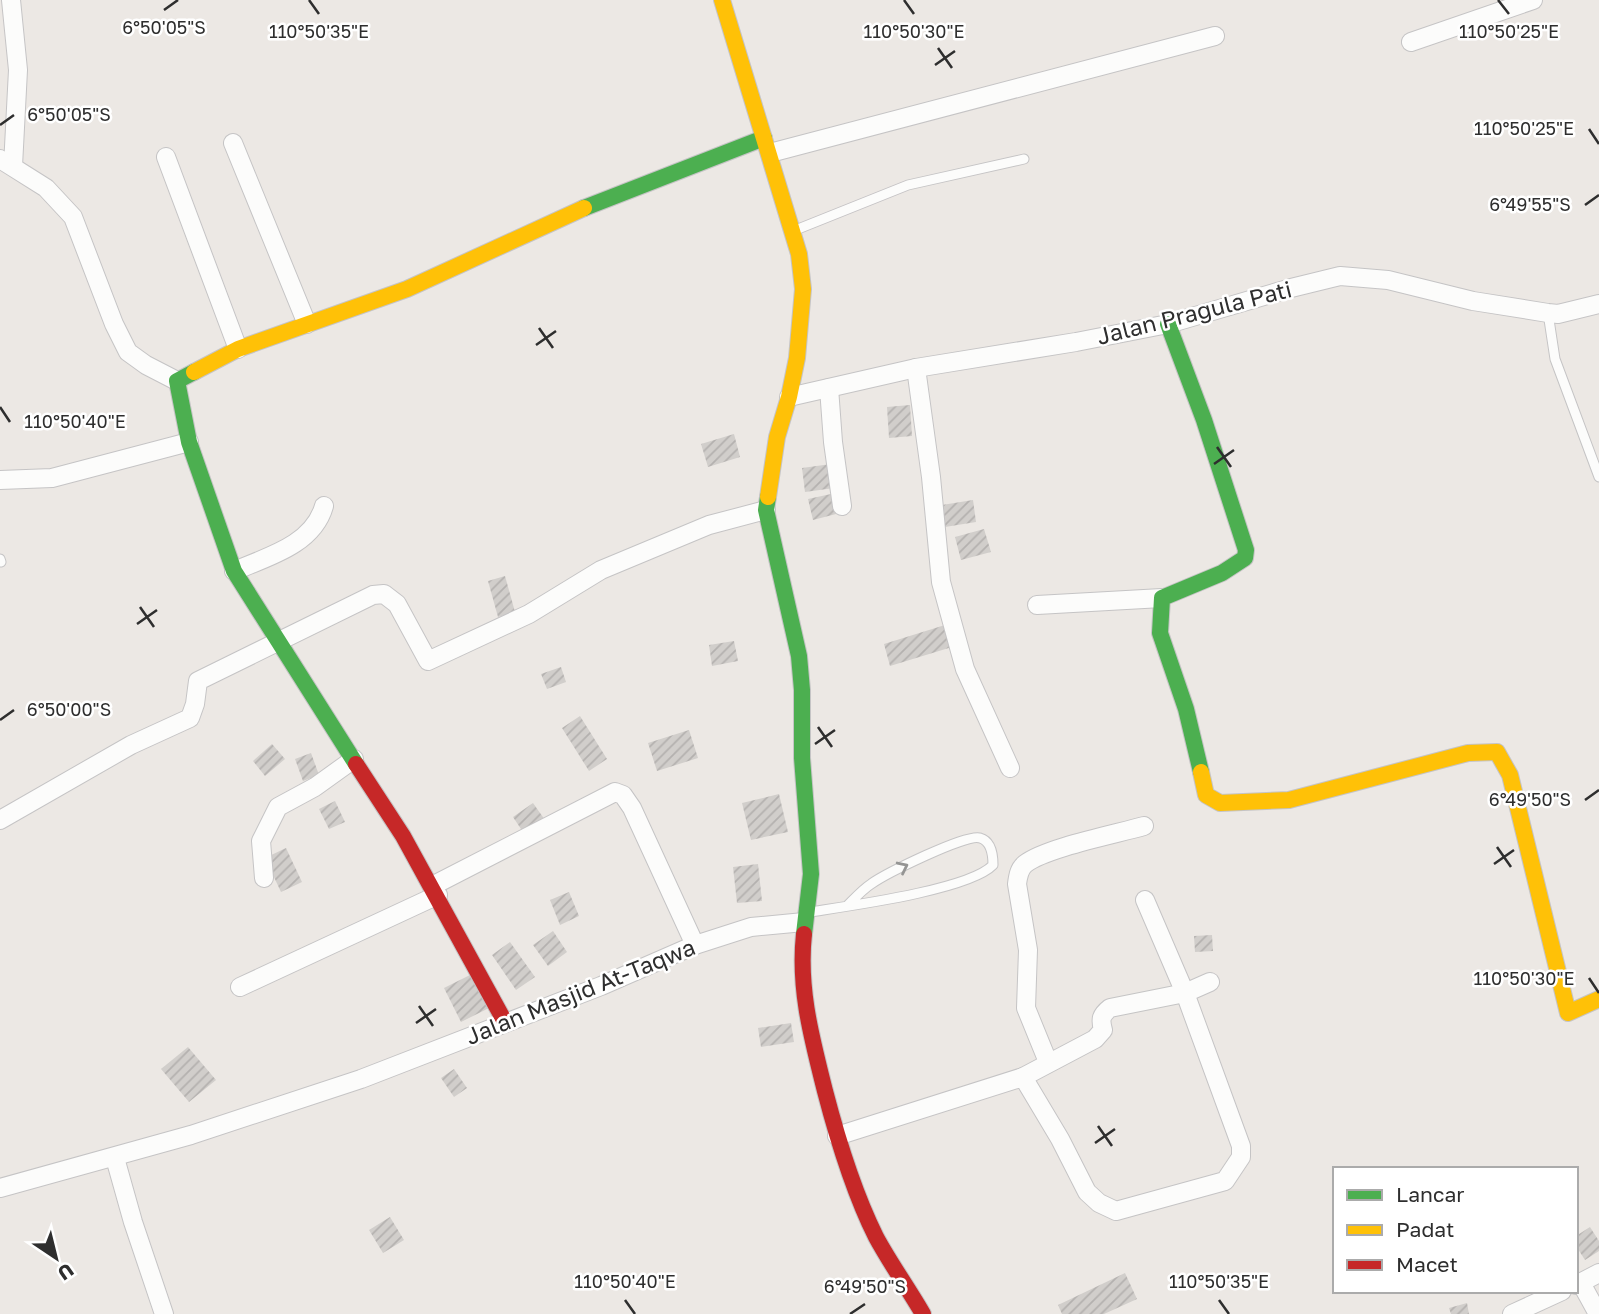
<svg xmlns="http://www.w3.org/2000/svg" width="1599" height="1314" font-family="'Golos Text',sans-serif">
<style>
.building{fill:url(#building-hatch)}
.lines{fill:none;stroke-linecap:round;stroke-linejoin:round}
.lane-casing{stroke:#c5c4c5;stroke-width:11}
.street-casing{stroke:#c5c4c5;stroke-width:20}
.fast-casing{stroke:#c5c4c5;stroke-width:18}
.slow-casing{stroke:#c5c4c5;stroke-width:18}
.jam-casing{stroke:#c5c4c5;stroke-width:18}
.lane{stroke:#fcfcfb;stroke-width:9}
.street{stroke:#fcfcfb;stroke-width:18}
.fast{stroke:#4caf50;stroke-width:16}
.slow{stroke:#ffc107;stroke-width:16}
.jam{stroke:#c62828;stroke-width:16}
.oneway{stroke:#959594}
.ticks{fill:none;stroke:#2e2e2e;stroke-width:2.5}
.labels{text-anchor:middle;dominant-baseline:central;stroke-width:5;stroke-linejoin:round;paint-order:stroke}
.street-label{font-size:23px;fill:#2e2e2e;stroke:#fff}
.ticks-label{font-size:18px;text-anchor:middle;fill:#2e2e2e;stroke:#fff;stroke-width:5;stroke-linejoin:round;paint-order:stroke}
</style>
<defs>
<pattern id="building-hatch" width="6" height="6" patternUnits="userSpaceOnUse" patternTransform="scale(1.75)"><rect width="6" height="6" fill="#d1cecb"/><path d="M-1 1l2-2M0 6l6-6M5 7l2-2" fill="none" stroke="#b4b1af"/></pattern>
</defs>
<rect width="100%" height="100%" fill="#ece8e4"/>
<g class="building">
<path d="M910,405l2,31 -23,2 -2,-31z"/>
<path d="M734,434l6,23 -32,10 -7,-23z"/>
<path d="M831,464l3,24 -29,4 -3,-24z"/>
<path d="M831,494l5,20 -23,6 -5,-21z"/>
<path d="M973,500l3,22 -31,5 -3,-22z"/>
<path d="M984,529l7,23 -30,8 -6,-23z"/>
<path d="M505,576l10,36 -17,5 -10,-36z"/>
<path d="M945,625l7,22 -62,19 -6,-22z"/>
<path d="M734,641l4,20 -26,5 -3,-21z"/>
<path d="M561,667l5,15 -19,7 -6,-15z"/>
<path d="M580,716l27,43 -18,12 -27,-43z"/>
<path d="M689,730l9,28 -41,13 -9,-28z"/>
<path d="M272,744l13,15 -20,17 -12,-15z"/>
<path d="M311,753l8,22 -16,6 -8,-22z"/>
<path d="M779,794l9,38 -37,8 -9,-37z"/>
<path d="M335,801l10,21 -16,7 -10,-20z"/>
<path d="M533,803l12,17 -20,15 -12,-18z"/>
<path d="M286,848l16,34 -21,10 -16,-34z"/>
<path d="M758,864l4,37 -25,2 -4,-36z"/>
<path d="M569,892l10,24 -19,9 -10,-25z"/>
<path d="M553,931l14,21 -19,14 -15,-21z"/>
<path d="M1212,935l1,16 -18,1 -1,-16z"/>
<path d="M510,942l25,35 -19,13 -24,-35z"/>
<path d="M474,973l17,34 -30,15 -17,-34z"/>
<path d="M791,1023l3,19 -33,5 -3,-19z"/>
<path d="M188,1047l28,33 -27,22 -28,-33z"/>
<path d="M454,1069l13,19 -13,9 -13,-19z"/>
<path d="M390,1217l14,23 -21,13 -14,-23z"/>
<path d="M1590,1227l9,14v10l-14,9 -9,-14v-10z"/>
<path d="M1125,1273l12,26 -33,15h-42l-4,-9z"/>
<path d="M1467,1303l2,11h-18l-2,-6z"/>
</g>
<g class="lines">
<g class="lane-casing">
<g id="lane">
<path d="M793,231l115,-46 116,-26"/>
<path d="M1548,313l7,46 44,118"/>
<path d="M0,559l1,3"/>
<path d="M810,912c38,-6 159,-22 183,-47 0,-10 -2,-24 -13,-27 -13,-5 -95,36 -109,46 -9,6 -16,14 -24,22"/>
</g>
</g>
<g class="street-casing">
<g id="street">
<path d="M11,0l7,70 -5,96"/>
<path d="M1411,42l122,-42"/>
<path d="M233,143l74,181"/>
<path d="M770,153l445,-117"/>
<path d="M166,157l72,192"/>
<path d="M0,159l46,29 27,29 41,107 14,28 18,13 31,16"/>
<path d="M916,368l15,109 10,105 24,87 45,99"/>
<path d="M829,388l4,54 9,64"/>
<path d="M789,397l127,-29 160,-26 92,-18 123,-36 49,-12 48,4 85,21 75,12 10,1 41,-10"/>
<path d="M0,480l52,-2 137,-36"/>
<path d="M234,571c33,-14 79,-26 90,-65"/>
<path d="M1037,605l125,-7"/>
<path d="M0,820l131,-75 59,-27 5,-14 3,-23 175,-86 11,-1 13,10 31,57 101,-47 72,-44 108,-45 57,-15"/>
<path d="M264,878l-3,-37 17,-34 37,-20 39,-28"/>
<path d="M432,886l183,-94 8,3 9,13 63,137"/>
<path d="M240,987l198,-92"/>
<path d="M1048,1062l-22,-54 2,-58 -11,-66c1,-8 2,-15 8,-20 20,-16 91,-30 119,-38"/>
<path d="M1023,1077l72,-38 8,-9c-3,-11 -2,-15 7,-22l75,-15 25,-11"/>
<path d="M837,1136l186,-59 37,62 27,53 12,11 17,8 109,-30 16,-24v-11l-56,-153 -40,-93"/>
<path d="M115,1158l18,64 31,92"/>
<path d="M0,1188l191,-53 170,-56 240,-93 94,-41 56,-18 53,-5"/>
<path d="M1581,1283l17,31"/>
<path d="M1576,1285l23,-12"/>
<path d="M1512,1314l50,-23"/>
</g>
</g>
<g class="fast-casing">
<g id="fast">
<path d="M584,208l180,-70"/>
<path d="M1168,324l36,96 42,130 -1,8 -23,15 -60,25 -2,35 26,76 15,63"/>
<path d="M194,372l-17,9 12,61 45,129 122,193"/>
<path d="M768,497l-2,13 33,146 3,34v68l9,116 -7,60"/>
</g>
</g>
<g class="slow-casing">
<g id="slow">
<path d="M722,0l77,254 4,35 -6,69 -8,39 -12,40 -9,60"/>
<path d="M194,372l44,-23 169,-60 177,-81"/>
<path d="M1201,772l5,23 14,8 69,-3 179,-47 29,-1 13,23 58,238 31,-14"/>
</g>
</g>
<g class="jam-casing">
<g id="jam">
<path d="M356,764l47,72 102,186"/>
<path d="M804,934c-6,55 8,105 21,157 13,50 28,100 51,146 14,26 32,51 47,77"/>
</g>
</g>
<use href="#lane" class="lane"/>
<use href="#street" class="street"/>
<use href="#fast" class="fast"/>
<use href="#slow" class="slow"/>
<use href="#jam" class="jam"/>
</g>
<defs><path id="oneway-chevron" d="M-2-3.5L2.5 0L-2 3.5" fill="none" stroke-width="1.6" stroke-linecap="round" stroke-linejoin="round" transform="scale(1.75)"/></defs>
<use class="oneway" href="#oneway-chevron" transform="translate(903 867) rotate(-26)"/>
<path class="ticks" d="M309,0l10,14M904,0l10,14M1498,0l11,14M164,10l14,-10M938,48l14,20M935,65l20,-14M0,125l14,-10M1589,129l10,15M1585,205l14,-10M539,328l14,20M536,345l20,-14M0,407l10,15M1217,447l14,20M1214,464l20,-14M140,607l14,20M137,624l20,-14M0,720l14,-10M818,727l14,20M815,744l20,-14M1585,800l14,-10M1497,847l14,20M1494,864l20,-14M1589,978l10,15M419,1006l14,20M416,1023l20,-14M1098,1126l14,20M1095,1143l20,-14M625,1300l10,14M1219,1300l10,14M850,1314l15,-10"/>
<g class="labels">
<g class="street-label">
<text transform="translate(1194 312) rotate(-14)">Jalan Pragula Pati</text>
<text transform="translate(580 991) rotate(-22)">Jalan Masjid At-Taqwa</text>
</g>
</g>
<g class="ticks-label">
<text x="164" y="34">6°50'05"S</text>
<text x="914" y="38">110°50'30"E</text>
<text x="1509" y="38">110°50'25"E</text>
<text x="319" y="38">110°50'35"E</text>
<text x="69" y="121">6°50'05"S</text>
<text x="1524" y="135">110°50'25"E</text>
<text x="1530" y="211">6°49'55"S</text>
<text x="75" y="428">110°50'40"E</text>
<text x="69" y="716">6°50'00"S</text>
<text x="1530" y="806">6°49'50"S</text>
<text x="1524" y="985">110°50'30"E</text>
<text x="625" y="1288">110°50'40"E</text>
<text x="1219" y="1288">110°50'35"E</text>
<text x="865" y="1293">6°49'50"S</text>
</g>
<rect x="1333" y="1167" width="245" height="126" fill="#ffffff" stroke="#ababab" stroke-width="2"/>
<rect x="1347" y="1190" width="35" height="10" fill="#4caf50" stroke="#ababab" stroke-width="2"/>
<text x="1396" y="1202" font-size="21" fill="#2e2e2e">Lancar</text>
<rect x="1347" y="1225" width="35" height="10" fill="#ffc107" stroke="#ababab" stroke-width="2"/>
<text x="1396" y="1237" font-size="21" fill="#2e2e2e">Padat</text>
<rect x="1347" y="1260" width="35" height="10" fill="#c62828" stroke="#ababab" stroke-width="2"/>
<text x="1396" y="1272" font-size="21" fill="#2e2e2e">Macet</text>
<g transform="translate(56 1258) rotate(145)" stroke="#ffffff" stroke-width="5" paint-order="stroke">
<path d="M0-5L12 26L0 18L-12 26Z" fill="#2e2e2e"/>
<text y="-10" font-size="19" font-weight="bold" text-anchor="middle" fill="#2e2e2e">U</text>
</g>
</svg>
